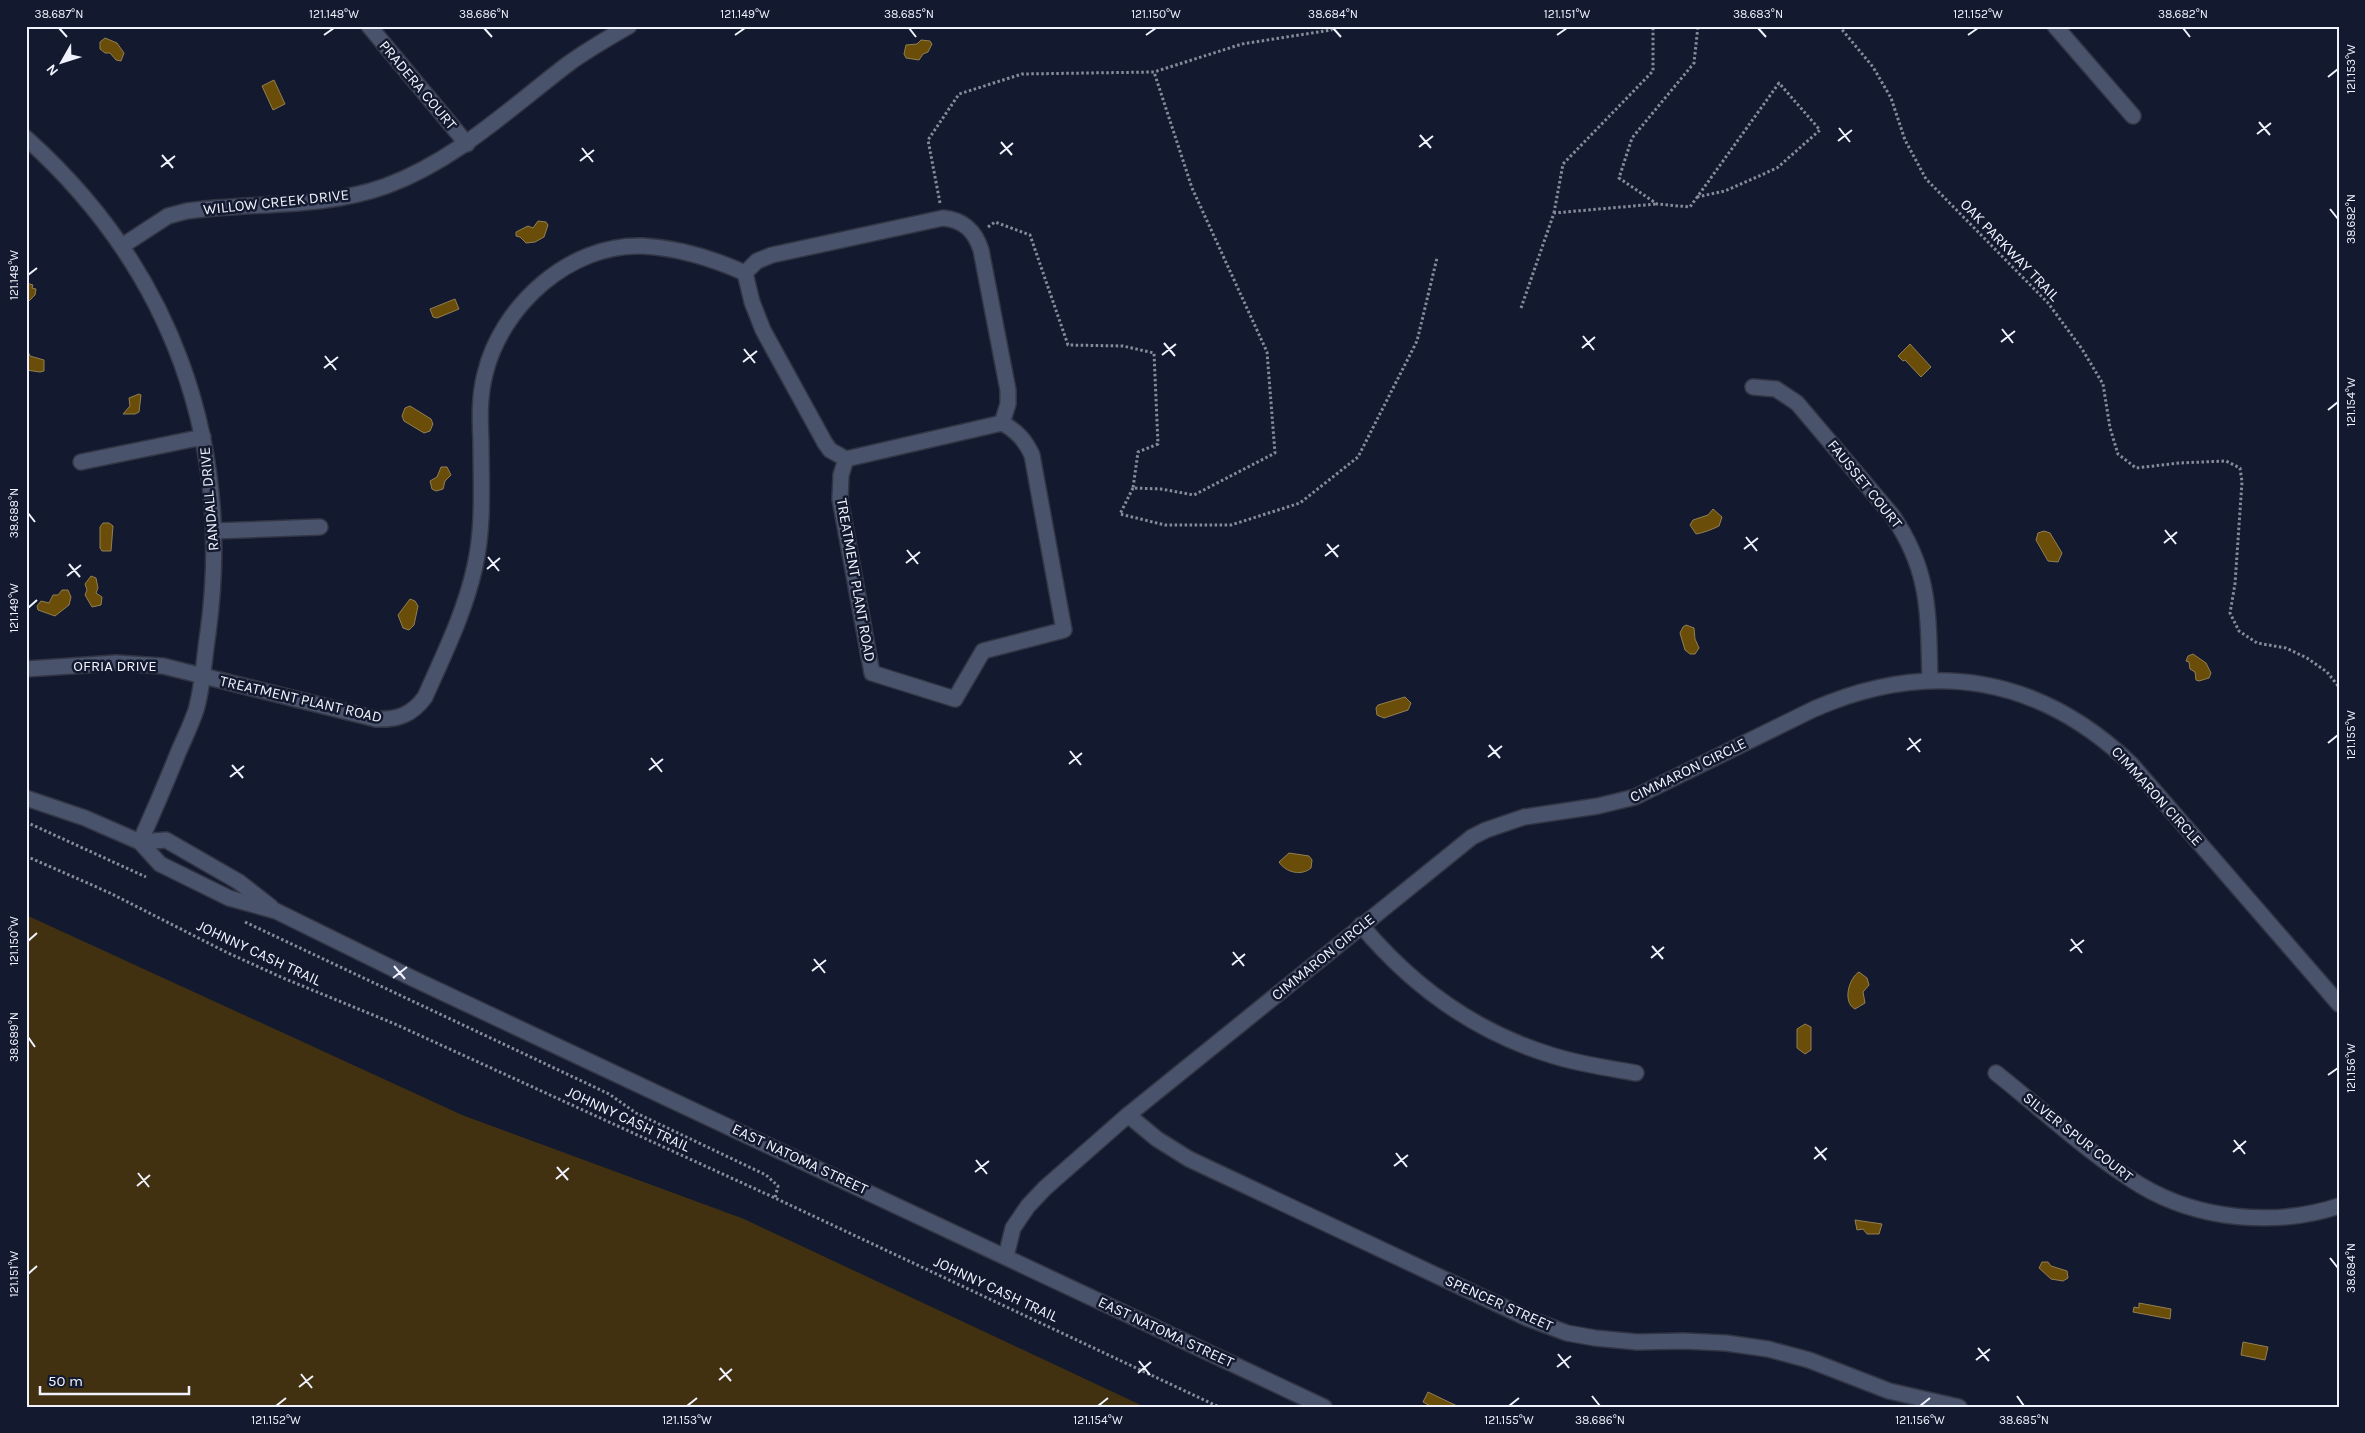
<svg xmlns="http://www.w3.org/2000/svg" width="2365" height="1433" font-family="Karla,sans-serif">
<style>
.green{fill:#423111}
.water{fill:#6a4d08;stroke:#927f52}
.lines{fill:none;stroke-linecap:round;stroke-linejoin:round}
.street-casing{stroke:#323544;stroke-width:18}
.secondary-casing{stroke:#323544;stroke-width:18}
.path{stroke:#868b9a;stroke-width:3;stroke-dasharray:2.5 2.5;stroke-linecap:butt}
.street{stroke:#4a536c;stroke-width:15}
.secondary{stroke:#4a536c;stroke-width:15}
.ticks{fill:none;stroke:#f0f3fd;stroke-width:2}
.labels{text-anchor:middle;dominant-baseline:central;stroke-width:5;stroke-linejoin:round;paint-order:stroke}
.street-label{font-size:15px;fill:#f0f3fd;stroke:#131a2f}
.neatline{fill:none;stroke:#f0f3fd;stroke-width:2}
.ticks-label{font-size:12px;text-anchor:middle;fill:#f0f3fd}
</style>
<rect width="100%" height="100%" fill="#131a2f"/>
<path class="green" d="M26,915l436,200 282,104 401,188h-1119z"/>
<g class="water">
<path d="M105,38l12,5 7,10 -3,8 -5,-1 -6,-7h-5l-5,-4v-7z"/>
<path d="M921,40l9,1 2,3 -4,8 -5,2 -4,6 -13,-2 -2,-4 2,-9 11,-1z"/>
<path d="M274,80l11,24 -12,6 -11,-24z"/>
<path d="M538,221l8,1 2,3 -4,12 -9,5 -9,1 -6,-6 -4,-1v-4l12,-6 5,2z"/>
<path d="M27,283l6,2 -1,3 4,1 -1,6 -7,7 -2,-1z"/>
<path d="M455,299l4,10 -22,9 -4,-1 -3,-8z"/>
<path d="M1910,344l21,23 -10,10 -16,-17 -2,1 -5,-5z"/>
<path d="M27,349l3,7 14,4v11l-4,1 -14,-2z"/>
<path d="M139,394l2,1 -2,17 -4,2h-12l7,-8 -1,-8z"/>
<path d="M410,406l21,13 2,5 -3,7 -6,2 -20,-12 -2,-5 3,-8z"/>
<path d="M441,467h6l4,8 -6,6 -2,8 -7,2 -4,-2 -2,-8 7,-4z"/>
<path d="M1713,509l9,8 -3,9c-6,3 -16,7 -23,8l-6,-9 3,-5 15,-5z"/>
<path d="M103,523h6l4,3 -2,25h-9l-2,-3v-21z"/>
<path d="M2044,531l6,2 12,20 -4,9 -10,-1 -12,-21 2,-7z"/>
<path d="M91,576l5,2 2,10 -2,5 6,4 -1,8 -9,2 -7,-12 2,-5 -2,-6z"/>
<path d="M62,590h6l3,7 -2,8 -14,11 -17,-6 -1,-4 4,-5 8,2 4,-8h5z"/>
<path d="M410,599l5,2 3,5 -4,19 -5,5 -6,-2 -5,-13z"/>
<path d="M1686,625l8,3 1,11 4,9 -4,6h-5l-5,-4 -5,-17 3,-6z"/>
<path d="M2193,654l13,9 5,10 -2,5 -10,3 -3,-1 -1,-8 -5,-3 -1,-7 -3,-1 2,-5z"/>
<path d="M1405,697l6,6 -3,7 -24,8 -7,-3 -1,-7 2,-3z"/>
<path d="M1289,853l20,3 3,4 -1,8c-9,8 -25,5 -32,-6z"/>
<path d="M1859,972l8,6 2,7 -6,7 2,11 -10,6c-13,-7 -6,-31 4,-37z"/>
<path d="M1805,1024l6,3v23l-6,4 -8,-6v-19z"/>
<path d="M1855,1220l27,4 -3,10h-12l-4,-5 -6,1z"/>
<path d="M2042,1262h6l3,4 16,5 1,7 -5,3 -12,-2 -12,-11z"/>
<path d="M2139,1303l32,6 -1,10 -37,-7 1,-5 5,1z"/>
<path d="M2243,1342l25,5 -3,13 -24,-5z"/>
<path d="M1428,1392l29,14v1h-25l-9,-5z"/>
</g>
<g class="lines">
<g class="street-casing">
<g id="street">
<path d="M369,26l98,118"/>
<path d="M2055,26l78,90"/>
<path d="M26,138c145,130 208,303 182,495 -4,25 -5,53 -12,77 -5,15 -12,29 -18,43 -12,30 -25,60 -38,89"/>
<path d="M122,246l46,-30 19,-5c65,-9 135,-2 199,-25 70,-26 123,-77 182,-122 19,-14 40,-26 61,-38"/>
<path d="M745,273l12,-12 15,-6 171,-37c21,2 32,13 38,32l27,140v14l-6,19"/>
<path d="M1753,387l23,2 21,14 95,112c39,57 36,99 38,165"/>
<path d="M81,462l122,-25"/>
<path d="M214,531l106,-4"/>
<path d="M26,669l90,-6 47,3 213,53c21,1 36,-4 49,-22 19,-43 40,-85 50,-131 9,-41 6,-82 6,-124 -1,-22 -2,-45 4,-68 16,-68 85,-131 158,-128 35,2 71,13 102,27l7,29 11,28 62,113 5,7 16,9 156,-36c15,8 23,17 30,32l32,175 -81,21 -28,48 -83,-26 -32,-174 1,-24 5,-16"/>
<path d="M1361,925c51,61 116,108 193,131 26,8 54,12 82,17"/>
<path d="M1996,1073c47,37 93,81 144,112 58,35 135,42 199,21"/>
<path d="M1128,1115l29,24 32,20 338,159 40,15 28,5 42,4 46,-1 43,2 42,6 41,11 80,31 70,16"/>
<path d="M1006,1256l7,-28 15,-22 17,-18 83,-73 344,-278 14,-7 38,-13 74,-11 37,-9 179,-88c117,-51 225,-33 317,55l208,240"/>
</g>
</g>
<g class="secondary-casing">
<g id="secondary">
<path d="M26,798l59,20 55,24 20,22 69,34 47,13 138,68 910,428"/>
<path d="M140,842l26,-2 73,42 32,25"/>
</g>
</g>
<g class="path">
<path d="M1839,26l34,41 18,31 14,42 21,39 122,124 34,46 21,35 7,44 8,26 18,14 43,-5 47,-2 14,7 2,14 -7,102 -5,29 9,18 18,12 29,5 21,10 20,14 12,15"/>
<path d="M1697,197l28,-6 52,-23 43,-38 -41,-47 -89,124 -33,-3 -38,-26 13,-40 62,-75 4,-37"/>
<path d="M940,203l-12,-63 31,-46 63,-20 132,-2 88,-28 89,-14 3,-4"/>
<path d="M1554,213l9,-49 90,-93v-45"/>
<path d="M988,227l7,-5 35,13 38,110 55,1 31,7 4,91 -20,8 -5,36 28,1 33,6 81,-42 -8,-101 -75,-164 -38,-116"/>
<path d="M1521,308l33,-95 102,-9"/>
<path d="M1133,488l-13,26 45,11h66l69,-22 58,-46 59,-116 20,-83"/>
<path d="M26,822l120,55"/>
<path d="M26,856l84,37 116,59 57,26 112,46 380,174 444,209"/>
<path d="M245,922l343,162 21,10 27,19 130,62 12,11 -3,12"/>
</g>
<use href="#street" class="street"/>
<use href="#secondary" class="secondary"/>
</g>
<path class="ticks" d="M59,28l8,9M484,28l8,9M909,28l7,9M1333,28l8,9M1758,28l8,9M2183,28l7,9M324,35l10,-7M735,35l10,-7M1146,35l10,-7M1557,35l10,-7M1968,35l10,-7M2328,77l10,-8M2259,122l11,13M1839,128l11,14M2257,134l14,-11M1420,135l11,13M1838,141l14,-11M1001,142l11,13M1419,147l14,-11M582,148l11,14M1000,154l13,-11M162,155l11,13M580,161l14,-11M161,167l14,-11M2330,209l8,10M28,275l9,-7M2002,329l11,14M1583,336l11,14M2001,342l14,-11M1164,343l11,13M1582,348l13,-11M744,349l11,14M1162,355l14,-11M325,356l11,14M743,362l14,-11M324,368l14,-11M2328,410l10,-8M28,513l7,9M2165,530l11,14M1746,537l11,14M2164,543l13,-11M1327,544l11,13M1744,549l14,-11M907,550l11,14M1325,556l14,-11M488,557l11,14M906,563l14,-11M69,564l11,13M487,569l13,-11M67,576l14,-11M28,608l9,-8M1909,738l11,14M2328,743l10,-8M1489,745l11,13M1907,750l14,-11M1070,751l11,14M1488,757l14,-11M651,758l11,14M1069,764l13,-11M232,765l11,13M649,770l14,-11M230,777l14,-11M2071,939l11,14M28,941l9,-8M1652,946l11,13M2070,951l14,-11M1233,952l11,14M1651,958l13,-11M814,959l11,14M1232,965l13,-11M394,966l11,13M812,971l14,-11M393,978l14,-11M28,1037l7,10M2328,1075l10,-7M2234,1140l11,14M1815,1147l11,13M2233,1152l13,-11M1396,1153l11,14M1814,1159l13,-11M976,1160l11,14M1394,1166l14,-11M557,1167l11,13M975,1172l14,-11M138,1173l11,14M556,1179l13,-11M137,1186l13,-11M2330,1258l8,10M28,1274l9,-8M1978,1348l11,13M1558,1354l11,14M1976,1360l14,-11M1139,1361l11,14M1557,1367l14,-11M720,1368l11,13M1138,1373l13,-11M301,1374l11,14M719,1380l13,-11M299,1387l14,-11M1592,1396l8,10M2017,1396l7,10M276,1406l10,-8M687,1406l10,-8M1098,1406l10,-8M1509,1406l10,-8M1920,1406l10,-8"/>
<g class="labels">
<g class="street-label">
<text transform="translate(418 85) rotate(50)">PRADERA COURT</text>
<text transform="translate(276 202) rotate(-6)">WILLOW CREEK DRIVE</text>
<text transform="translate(2010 250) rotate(46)">OAK PARKWAY TRAIL</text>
<text transform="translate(1865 484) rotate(51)">FAUSSET COURT</text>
<text transform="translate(209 499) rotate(-95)">RANDALL DRIVE</text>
<text transform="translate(856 580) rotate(80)">TREATMENT PLANT ROAD</text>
<text x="115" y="666">OFRIA DRIVE</text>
<text transform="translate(301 699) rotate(13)">TREATMENT PLANT ROAD</text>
<text transform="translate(1688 770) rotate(-26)">CIMMARON CIRCLE</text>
<text transform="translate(2157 796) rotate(48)">CIMMARON CIRCLE</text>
<text transform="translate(259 953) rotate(25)">JOHNNY CASH TRAIL</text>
<text transform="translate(1323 957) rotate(-39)">CIMMARON CIRCLE</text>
<text transform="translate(628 1119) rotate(25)">JOHNNY CASH TRAIL</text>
<text transform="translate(2078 1137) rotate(38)">SILVER SPUR COURT</text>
<text transform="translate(800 1159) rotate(25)">EAST NATOMA STREET</text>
<text transform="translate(996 1289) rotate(25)">JOHNNY CASH TRAIL</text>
<text transform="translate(1499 1303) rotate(24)">SPENCER STREET</text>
<text transform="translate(1166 1332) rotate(25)">EAST NATOMA STREET</text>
</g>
</g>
<rect width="2365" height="1433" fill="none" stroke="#131a2f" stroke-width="55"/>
<g transform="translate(62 62) rotate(231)" stroke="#131a2f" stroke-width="4" paint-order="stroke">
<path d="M0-4L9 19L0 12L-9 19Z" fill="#f0f3fd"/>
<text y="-8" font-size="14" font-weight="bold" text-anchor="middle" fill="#f0f3fd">N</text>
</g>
<path d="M40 1386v8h149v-8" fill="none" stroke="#f0f3fd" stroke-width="2.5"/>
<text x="48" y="1386" font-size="15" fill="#f0f3fd" stroke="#131a2f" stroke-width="4" paint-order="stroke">50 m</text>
<rect x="28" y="28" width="2310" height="1378" class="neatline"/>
<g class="ticks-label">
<text x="59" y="18">38.687°N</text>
<text x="334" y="18">121.148°W</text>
<text x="484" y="18">38.686°N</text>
<text x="745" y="18">121.149°W</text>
<text x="909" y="18">38.685°N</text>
<text x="1156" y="18">121.150°W</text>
<text x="1333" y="18">38.684°N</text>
<text x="1567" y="18">121.151°W</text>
<text x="1758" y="18">38.683°N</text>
<text x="1978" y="18">121.152°W</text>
<text x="2183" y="18">38.682°N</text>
<text transform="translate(2351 69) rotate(-90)" y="4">121.153°W</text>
<text transform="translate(2351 219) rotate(-90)" y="4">38.682°N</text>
<text transform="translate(14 275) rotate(-90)" y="4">121.148°W</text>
<text transform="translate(2351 402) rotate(-90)" y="4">121.154°W</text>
<text transform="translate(14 513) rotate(-90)" y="4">38.688°N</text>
<text transform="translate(14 608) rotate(-90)" y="4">121.149°W</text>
<text transform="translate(2351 735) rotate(-90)" y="4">121.155°W</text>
<text transform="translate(14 941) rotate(-90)" y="4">121.150°W</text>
<text transform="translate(14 1037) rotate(-90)" y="4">38.689°N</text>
<text transform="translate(2351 1068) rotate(-90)" y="4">121.156°W</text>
<text transform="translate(2351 1268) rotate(-90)" y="4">38.684°N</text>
<text transform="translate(14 1274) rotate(-90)" y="4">121.151°W</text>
<text x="276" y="1424">121.152°W</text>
<text x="687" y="1424">121.153°W</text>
<text x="1098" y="1424">121.154°W</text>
<text x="1509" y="1424">121.155°W</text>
<text x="1600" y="1424">38.686°N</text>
<text x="1920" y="1424">121.156°W</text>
<text x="2024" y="1424">38.685°N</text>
</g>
</svg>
